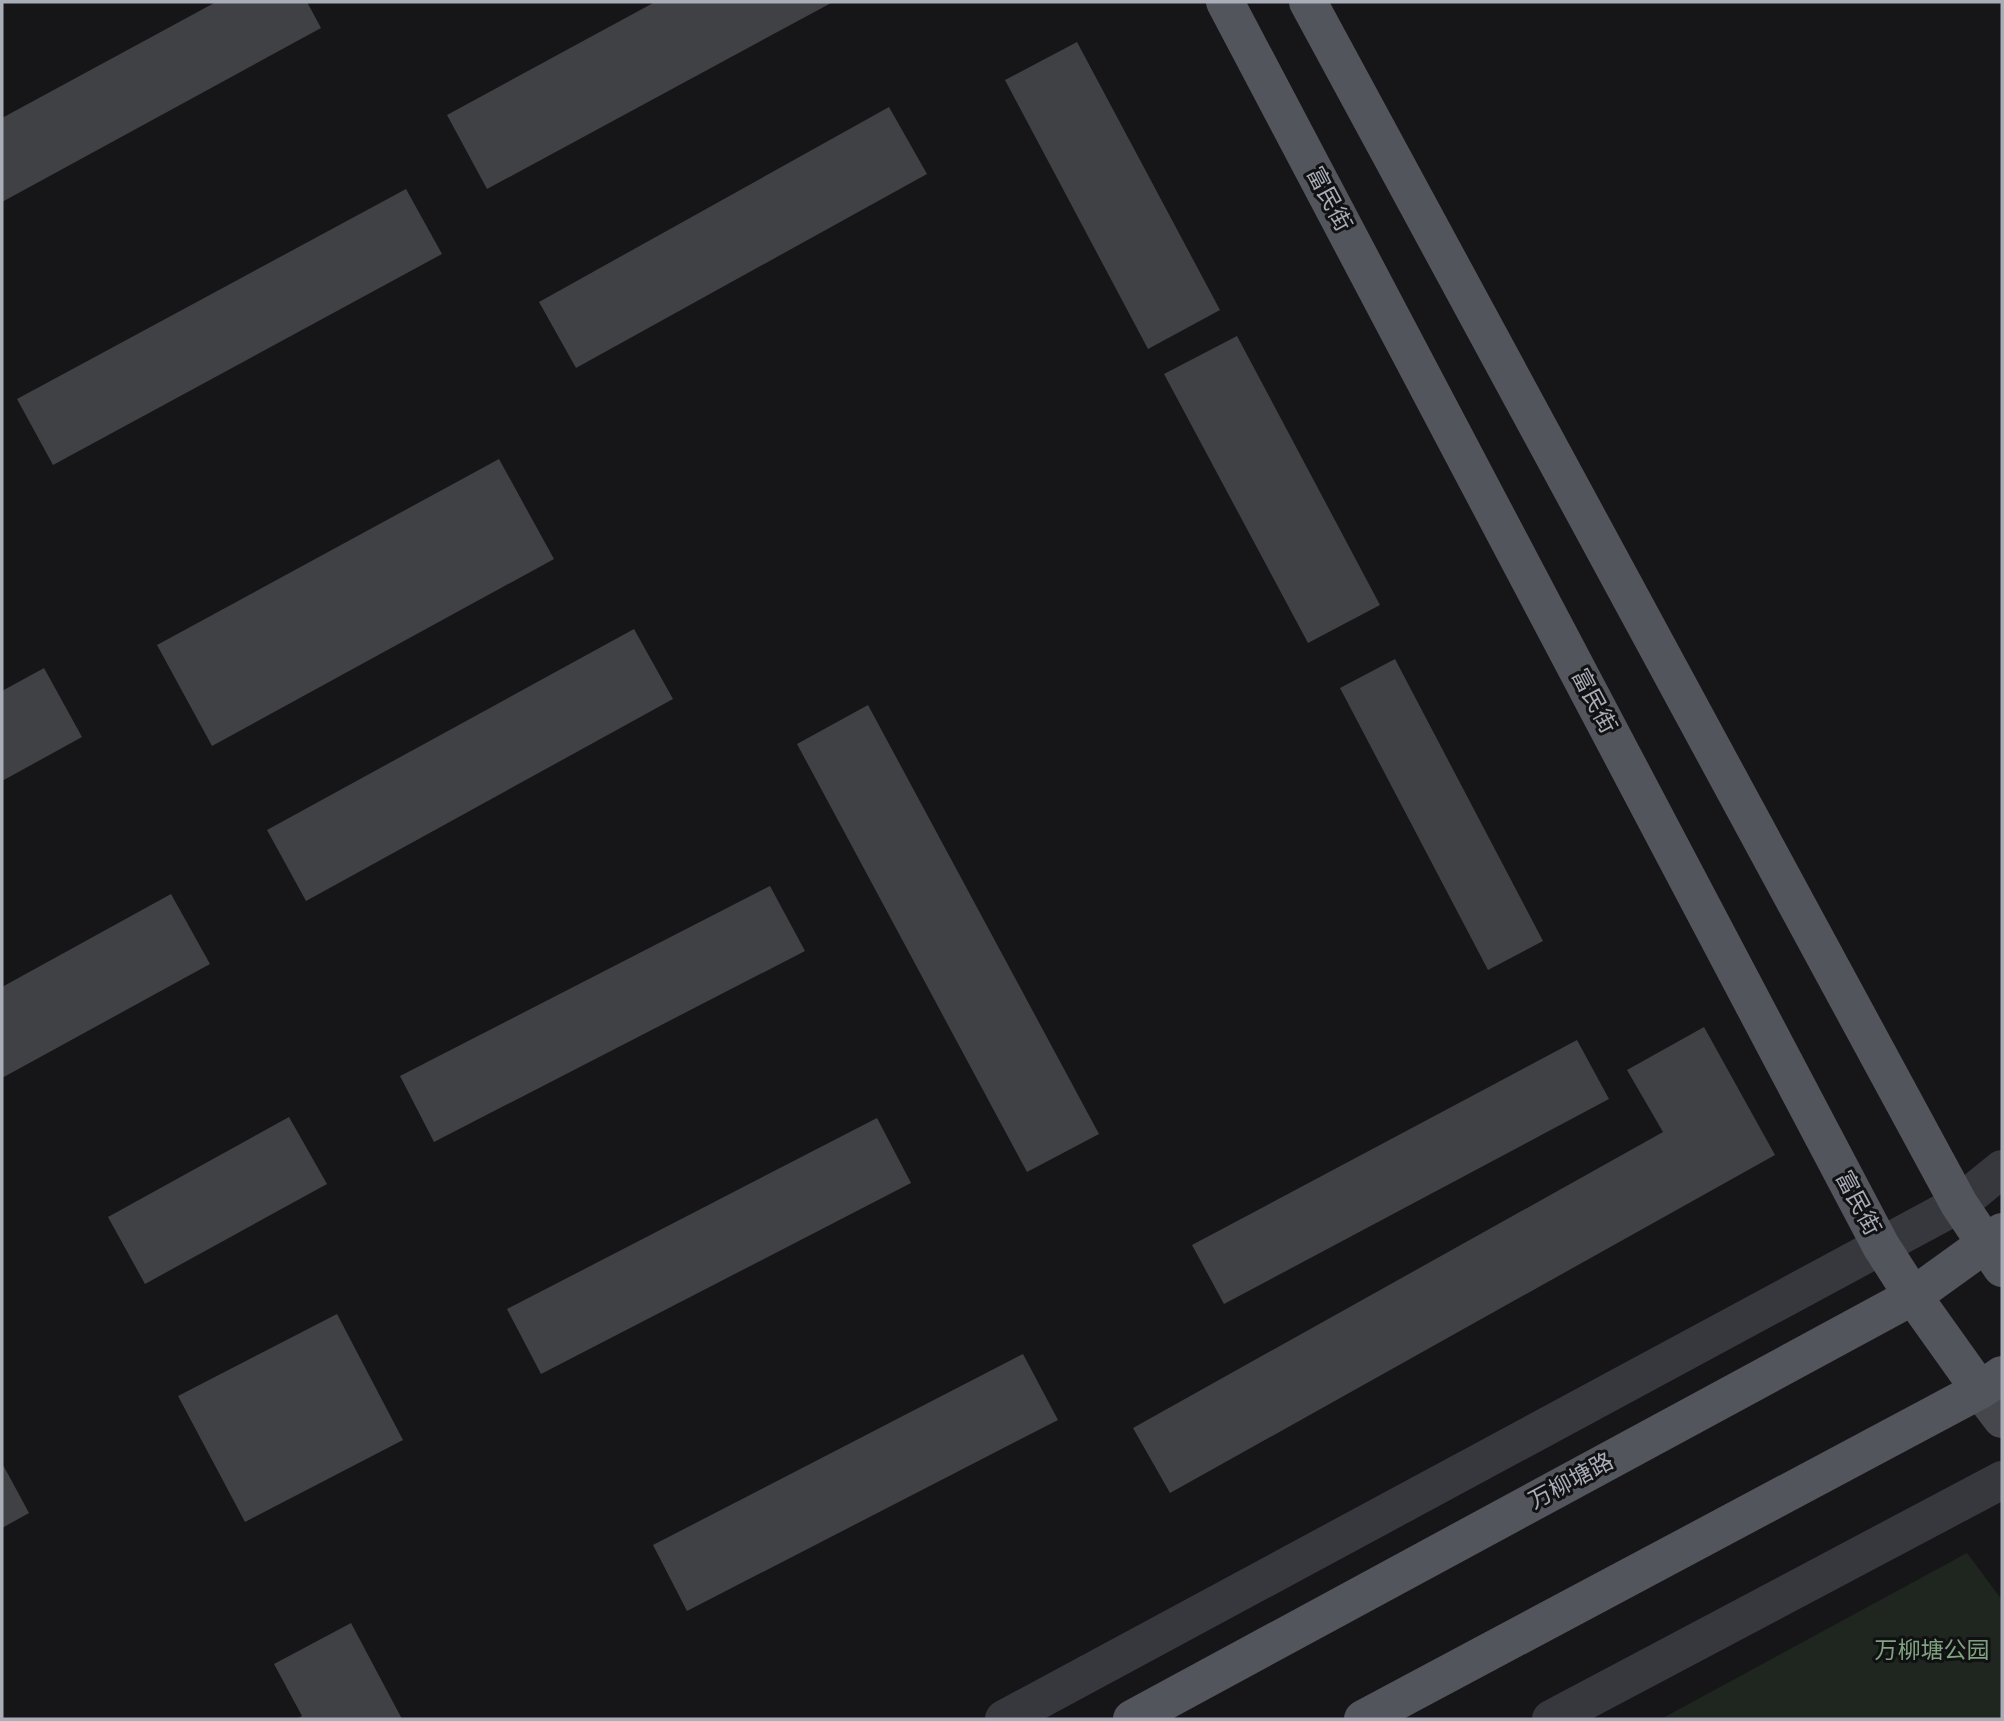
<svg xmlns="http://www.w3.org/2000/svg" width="2004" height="1721" font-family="Roboto,'Noto Sans SC',sans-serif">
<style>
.green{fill:#1e261f}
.building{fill:#404145}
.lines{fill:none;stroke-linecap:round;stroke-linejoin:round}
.minor{stroke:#37383d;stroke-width:38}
.secondary{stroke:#45474d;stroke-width:38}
.primary{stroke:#53555c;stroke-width:38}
.labels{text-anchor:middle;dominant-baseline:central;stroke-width:6;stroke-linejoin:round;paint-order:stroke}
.street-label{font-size:23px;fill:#a8adb8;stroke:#111113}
.park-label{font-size:23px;fill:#7fa381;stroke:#111113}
</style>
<rect width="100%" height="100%" fill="#161618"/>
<path class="green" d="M1967,1553l35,47v119h-341z"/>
<g class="building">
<path d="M216,2h91l14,26 -319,174v-84z"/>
<path d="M655,2h178l-346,187 -40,-74z"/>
<path d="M1077,42l143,268 -72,39 -143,-269z"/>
<path d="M889,107l38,67 -351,194 -37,-66z"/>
<path d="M406,189l36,65 -389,211 -36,-66z"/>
<path d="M1237,336l143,269 -72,38 -144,-269z"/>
<path d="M499,459l55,100 -342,187 -55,-101z"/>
<path d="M634,629l39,70 -367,202 -39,-71z"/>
<path d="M1395,659l148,282 -55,29 -148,-282z"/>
<path d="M44,668l38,69 -80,44v-90z"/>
<path d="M868,705l231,429 -72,38 -230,-428z"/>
<path d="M770,886l35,65 -371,191 -34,-66z"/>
<path d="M171,894l39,70 -208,114v-91z"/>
<path d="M1704,1027l71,128 -605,338 -37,-65 530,-296 -36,-62z"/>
<path d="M1577,1040l32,59 -385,205 -32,-59z"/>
<path d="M289,1117l38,67 -182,100 -37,-67z"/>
<path d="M877,1118l34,65 -370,191 -34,-65z"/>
<path d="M337,1314l66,126 -158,82 -67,-126z"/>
<path d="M1023,1354l35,66 -371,191 -34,-66z"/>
<path d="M2,1463l27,50 -27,15z"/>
<path d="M351,1623l51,96h-106l6,-3 -28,-52z"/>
</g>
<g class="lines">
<g class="minor">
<path d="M1004,1719l955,-515 43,-35"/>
<path d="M1551,1719l451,-239"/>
</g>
<path class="secondary" d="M1980,1390l22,29"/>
<g class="primary">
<path d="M1225,2l656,1244 32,50 67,94"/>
<path d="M1308,2l651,1202 43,64"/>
<path d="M1132,1719l781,-423 89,-64"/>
<path d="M1363,1719l617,-329 22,-15"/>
</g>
</g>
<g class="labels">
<g class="street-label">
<text transform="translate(1329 199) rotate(62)">富民街</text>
<text transform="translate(1594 701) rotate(62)">富民街</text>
<text transform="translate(1858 1203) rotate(62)">富民街</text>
<text transform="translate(1571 1481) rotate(-28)">万柳塘路</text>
</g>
<g class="park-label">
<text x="1932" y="1650">万柳塘公园</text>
</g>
</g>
<rect width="2004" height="1721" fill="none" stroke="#a8adb8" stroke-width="7"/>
</svg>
